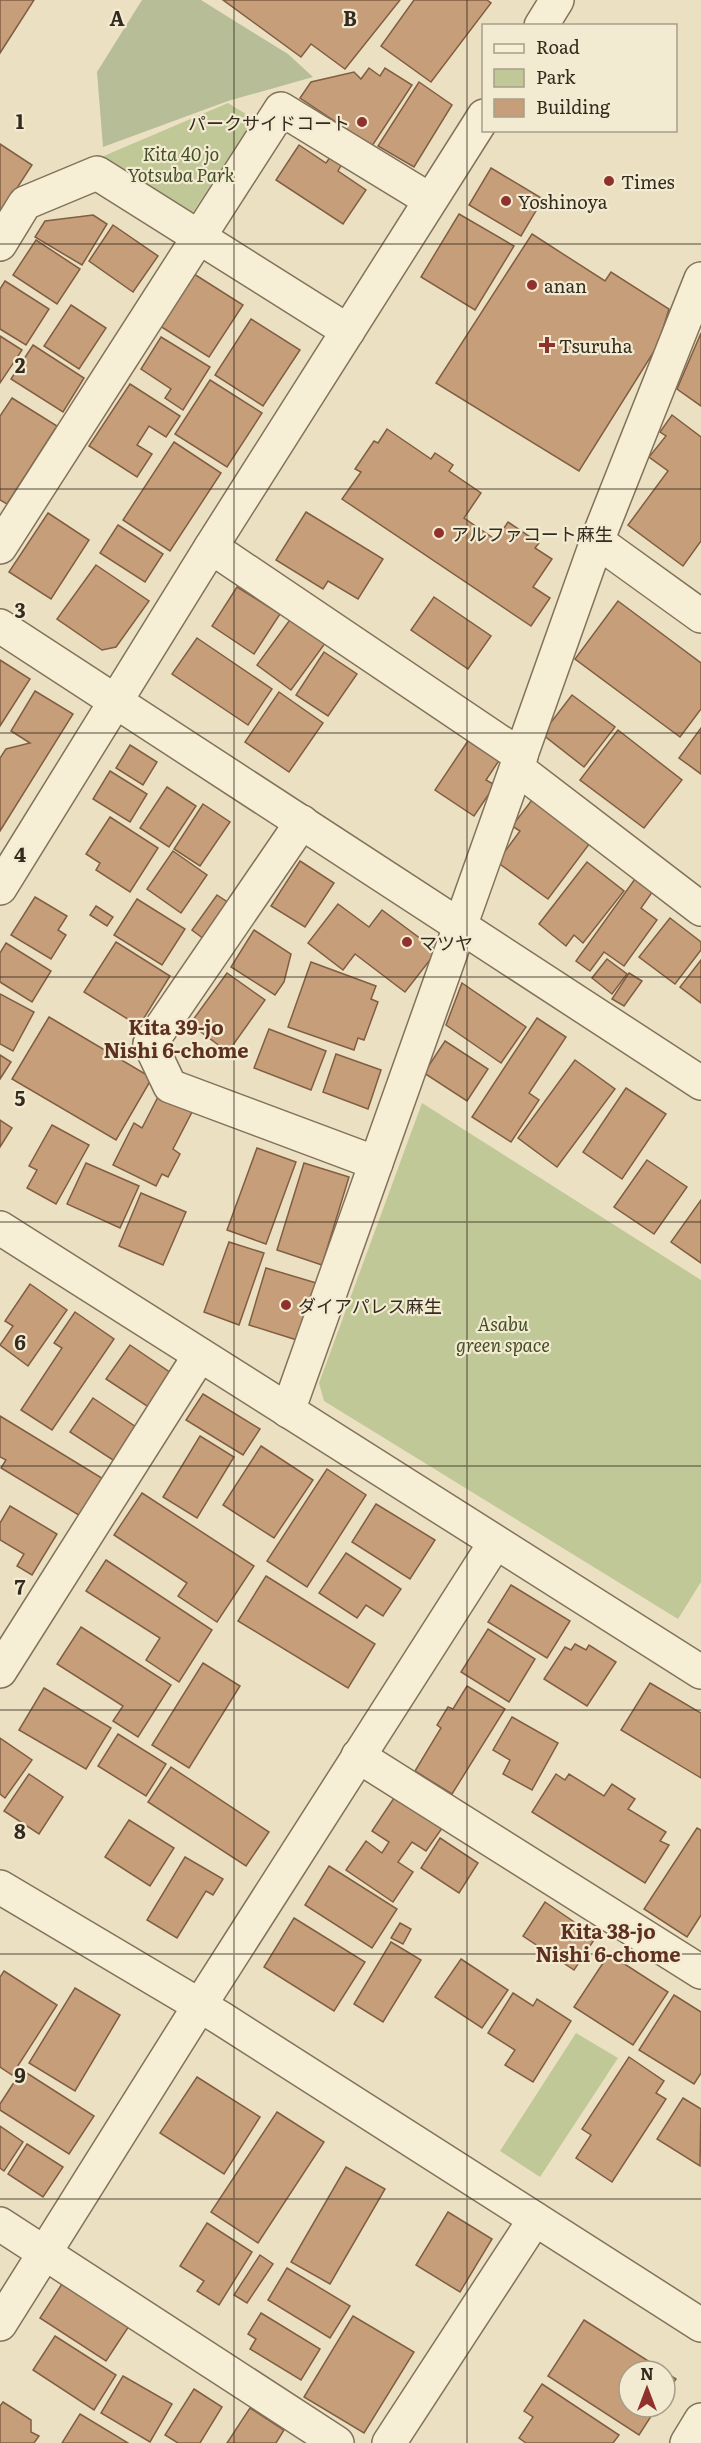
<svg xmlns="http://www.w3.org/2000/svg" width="701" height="2443" font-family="Literata,'Noto Sans JP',serif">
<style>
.green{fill:#c0c897}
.cemetery{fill:#b7bd96}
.building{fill:#c79e7a;stroke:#815e42;stroke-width:1.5}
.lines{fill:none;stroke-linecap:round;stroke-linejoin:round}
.minor-casing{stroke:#83725a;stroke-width:36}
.minor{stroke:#f6eed5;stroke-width:33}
.grid{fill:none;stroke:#342a1e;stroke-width:1.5;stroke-opacity:0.55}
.poi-dot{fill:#8f322e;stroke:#f3ebd1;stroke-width:2}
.labels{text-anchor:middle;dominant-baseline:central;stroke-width:4.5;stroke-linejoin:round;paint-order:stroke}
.poi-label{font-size:18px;fill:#342a1e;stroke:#f3ebd1;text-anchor:start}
.park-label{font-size:18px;font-style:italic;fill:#434f26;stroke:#f3ebd1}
.neighbourhood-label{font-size:20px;font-weight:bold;fill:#5e3020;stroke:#f3ebd1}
.grid-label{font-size:20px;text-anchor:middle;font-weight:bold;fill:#342a1e;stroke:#f3ebd1;stroke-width:4.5;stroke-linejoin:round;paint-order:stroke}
</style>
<rect width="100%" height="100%" fill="#ebe1c2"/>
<g class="green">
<path d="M228,103l26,16 -63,96 -92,-57z"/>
<path d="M422,1103l279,177v302l-23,37 -354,-218 -5,-18z"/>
<path d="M576,2033l42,25 -78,119 -40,-26z"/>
</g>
<path class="cemetery" d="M142,0h59l87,54 25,23 -85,24 -125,46 -6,-75z"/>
<g class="building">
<path d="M0,0h34l-34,53z"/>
<path d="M223,0h177l-55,69 -34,-25 -10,13z"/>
<path d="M414,0h73l4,3 -60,79 -50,-36z"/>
<path d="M369,68l11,8 5,-8 27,17 -40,61 -72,-48 11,-16 43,-10 7,7z"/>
<path d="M419,82l33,23 -38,62 -36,-21z"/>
<path d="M0,144l32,21 -32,49z"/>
<path d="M299,145l27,18 5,-7 11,8 -4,7 28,19 -23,34 -67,-44z"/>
<path d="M491,168l52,31 -22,37 -52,-31z"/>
<path d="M459,214l55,32 -39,64 -54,-33z"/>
<path d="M93,215l14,9 -25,41 -47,-28 10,-16z"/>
<path d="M113,225l45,31 -25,36 -44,-31z"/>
<path d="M532,234l73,47 6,-9 58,37 -11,36 -79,126 -143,-88z"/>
<path d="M36,240l44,29 -23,35 -44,-29z"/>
<path d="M194,274l49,31 -34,52 -49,-31z"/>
<path d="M5,281l44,28 -23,36 -26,-16v-40z"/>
<path d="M71,305l35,23 -27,41 -35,-23z"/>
<path d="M251,319l49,31 -37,56 -48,-31z"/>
<path d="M701,333v73l-24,-17z"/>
<path d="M0,336l22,14 -22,33z"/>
<path d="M161,337l49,30 -27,43 -18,-12 6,-9 -30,-20z"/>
<path d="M33,345l51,33 -21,34 -52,-33z"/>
<path d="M210,380l52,33 -35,54 -52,-33z"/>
<path d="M130,384l50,32 -14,21 -17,-11 -12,19 15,9 -15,23 -48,-31z"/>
<path d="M12,398l45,28 -50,78 -7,-4v-84z"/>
<path d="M672,415l29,22v104l-18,25 -55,-41 40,-54 -19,-14 17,-21 -6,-4z"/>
<path d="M387,429l44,30 4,-6 18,12 -4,6 32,22 -17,25 32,22 12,-18 31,21 -4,5 17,11 -19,28 17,11 -19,28 -189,-127 19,-27 -6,-3 19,-28 4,2z"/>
<path d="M174,442l47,31 -51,78 -47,-31z"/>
<path d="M306,512l77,47 -25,40 -30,-18 -5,8 -47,-29z"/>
<path d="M48,513l41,27 -38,59 -42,-27z"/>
<path d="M118,525l45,29 -18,28 -45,-29z"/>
<path d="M96,565l53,36 -33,46 -14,3 -45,-31z"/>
<path d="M237,587l43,27 -26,40 -42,-28z"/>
<path d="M434,597l57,39 -23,33 -57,-39z"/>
<path d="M618,601l83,62v46l-21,28 -105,-78z"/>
<path d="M292,617l34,25 -35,48 -34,-25z"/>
<path d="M197,638l75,51 -24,36 -76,-51z"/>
<path d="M324,652l33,22 -29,42 -32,-21z"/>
<path d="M0,660l30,19 -30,47z"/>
<path d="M35,691l38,23 -73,117v-73l6,-9 24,-6 -19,-12z"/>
<path d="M279,692l44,31 -34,49 -44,-30z"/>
<path d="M572,695l43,32 -31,40 -42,-33z"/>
<path d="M701,728v46l-22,-16z"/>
<path d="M618,730l64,50 -38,48 -64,-48z"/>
<path d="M474,732l26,27 -14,21 9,5 -21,31 -39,-26z"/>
<path d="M130,745l27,17 -14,23 -27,-17z"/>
<path d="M110,771l37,23 -17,28 -37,-23z"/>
<path d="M167,787l29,19 -27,41 -29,-19z"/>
<path d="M532,800l58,43 -42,56 -51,-37 23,-31 -8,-5z"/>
<path d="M203,804l27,18 -30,44 -26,-17z"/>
<path d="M110,817l48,31 -28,44 -34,-22 4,-7 -14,-9z"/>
<path d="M173,851l34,24 -26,38 -34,-24z"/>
<path d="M300,861l34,22 -29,44 -34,-21z"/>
<path d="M587,862l37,29 -41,52 -9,-8 -8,11 -27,-22z"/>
<path d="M635,879l18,12 -12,17 16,12 -33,46 -20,-14 -14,19 -14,-10z"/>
<path d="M217,895l12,8 -25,36 -12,-9z"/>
<path d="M35,897l32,19 -9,14 8,5 -15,24 -40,-24z"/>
<path d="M137,899l48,30 -23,36 -48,-30z"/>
<path d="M338,904l31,23 13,-17 55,41 -32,41 -50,-38 -12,16 -35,-27z"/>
<path d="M96,906l17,11 -6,9 -17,-11z"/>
<path d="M670,918l31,24v8l-26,34 -36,-27z"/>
<path d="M254,930l37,24 -7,28 -9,13 -44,-28z"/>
<path d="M116,942l54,34 -31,50 -55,-34z"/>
<path d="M6,943l45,28 -19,31 -32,-20v-29z"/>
<path d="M607,959l20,15 -15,20 -20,-16z"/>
<path d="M701,960v43l-21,-16z"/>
<path d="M311,962l65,24 -5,13 7,3 -14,38 -6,-2 -4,12 -66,-23z"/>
<path d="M227,973l38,27 -37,52 -38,-28z"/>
<path d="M629,973l13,8 -18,25 -12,-7z"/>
<path d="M462,983l64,44 -25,36 -55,-38z"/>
<path d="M0,994l34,18 -21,39 -13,-7z"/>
<path d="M49,1017l103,61 -36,62 -104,-61z"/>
<path d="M537,1018l29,19 -37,56 10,7 -28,42 -39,-25z"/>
<path d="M269,1029l57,22 -15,39 -57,-22z"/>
<path d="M445,1041l43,28 -21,32 -43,-28z"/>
<path d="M336,1054l45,16 -13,39 -45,-17z"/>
<path d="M0,1055l11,7 -11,17z"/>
<path d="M575,1060l40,29 -58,78 -39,-29z"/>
<path d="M626,1088l40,26 -44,65 -39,-27z"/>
<path d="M159,1095l33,17 -19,37 7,5 -12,23 -6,-3 -6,12 -43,-21 21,-42 8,5z"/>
<path d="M0,1120l12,8 -12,19z"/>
<path d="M52,1125l37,20 -33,59 -29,-16 10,-18 -8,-4z"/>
<path d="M257,1148l39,14 -30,82 -39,-14z"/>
<path d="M647,1160l40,27 -33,47 -40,-27z"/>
<path d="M86,1163l53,23 -19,42 -53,-24z"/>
<path d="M304,1163l45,14 -27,88 -45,-15z"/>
<path d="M141,1193l45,19 -23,53 -44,-19z"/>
<path d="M701,1200v63l-30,-21z"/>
<path d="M229,1242l35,11 -25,72 -35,-13z"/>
<path d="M266,1268l57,17 -26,55 -48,-15z"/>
<path d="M30,1284l37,26 -39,56 -28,-21 13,-19 -8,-5z"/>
<path d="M75,1312l39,27 -62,91 -31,-20 41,-62 -8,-5z"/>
<path d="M130,1345l44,30 -24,33 -44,-29z"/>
<path d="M203,1394l57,35 -17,26 -57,-35z"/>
<path d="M93,1398l46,31 -23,33 -46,-30z"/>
<path d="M0,1416l105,64 -23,37 -81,-49 5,-8 -6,-3z"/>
<path d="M200,1436l34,21 -37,61 -34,-21z"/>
<path d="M261,1446l52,34 -39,58 -51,-33z"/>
<path d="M327,1469l39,26 -59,92 -40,-26z"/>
<path d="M142,1493l112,73 -37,56 -39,-26 9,-13 -73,-48z"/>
<path d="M376,1504l59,36 -25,39 -58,-37z"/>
<path d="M10,1506l47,28 -25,41 -15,-9 7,-12 -24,-14v-17z"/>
<path d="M346,1553l55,36 -18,27 -17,-11 -9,13 -38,-25z"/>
<path d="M106,1560l106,70 -33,52 -33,-22 14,-22 -74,-47z"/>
<path d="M266,1576l109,68 -27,44 -110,-67z"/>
<path d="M511,1585l59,36 -23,37 -59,-36z"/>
<path d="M81,1627l90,58 -33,52 -25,-16 10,-15 -66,-42z"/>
<path d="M488,1629l47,30 -26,43 -48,-30z"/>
<path d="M575,1644l11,6 3,-5 27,17 -29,44 -43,-27 21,-32 6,3z"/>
<path d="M203,1663l37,23 -51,82 -37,-23z"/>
<path d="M650,1683l51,30v65l-80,-48z"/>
<path d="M467,1686l38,23 -53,85 -37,-23 26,-43 -4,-3 11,-18 5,2z"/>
<path d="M44,1688l67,40 -25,41 -67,-39z"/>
<path d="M512,1717l46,26 -26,47 -29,-16 7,-14 -17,-10z"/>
<path d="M118,1734l48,30 -20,32 -48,-30z"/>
<path d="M0,1738l32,22 -27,38 -5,-4z"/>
<path d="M171,1767l98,65 -23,34 -98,-64z"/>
<path d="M29,1774l34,23 -24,37 -35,-23z"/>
<path d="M556,1774l9,6 4,-6 35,22 8,-12 23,15 -7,10 38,23 -6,9 9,4 -24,38 -113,-71z"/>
<path d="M398,1792l47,32 -19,27 -14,-9 -14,20 15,10 -20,30 -47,-32 20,-29 16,12 7,-11 -17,-11z"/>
<path d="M129,1820l45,28 -24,38 -45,-29z"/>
<path d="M697,1828l4,2v85l-14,22 -43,-28z"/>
<path d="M440,1838l38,25 -19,30 -38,-25z"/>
<path d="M185,1857l38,22 -10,16 -7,-4 -29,47 -30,-18z"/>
<path d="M329,1866l68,43 -25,39 -67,-43z"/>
<path d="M545,1902l51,35 -22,33 -51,-34z"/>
<path d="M294,1918l71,44 -31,49 -70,-44z"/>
<path d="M400,1923l11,6 -8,15 -12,-6z"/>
<path d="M391,1942l30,18 -38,62 -29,-18z"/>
<path d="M609,1954l59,38 -35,53 -59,-38z"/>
<path d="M461,1959l47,31 -26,38 -47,-31z"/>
<path d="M4,1971l53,34 -45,70 -12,-8v-90z"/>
<path d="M75,1988l45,27 -45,76 -46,-28z"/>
<path d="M513,1993l20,13 4,-7 34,22 -38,61 -28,-17 10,-15 -27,-17z"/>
<path d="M674,1995l27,17v61l-7,11 -55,-34z"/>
<path d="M629,2057l35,24 -8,12 10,6 -54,83 -36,-24 15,-23 -9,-6z"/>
<path d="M22,2070l72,46 -25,38 -69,-44v-6z"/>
<path d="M197,2077l63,40 -36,57 -64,-41z"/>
<path d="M683,2098l18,11 -1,57 -43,-27z"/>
<path d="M277,2112l47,30 -66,101 -47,-31z"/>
<path d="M0,2126l23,16 -19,29 -4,-3z"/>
<path d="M27,2144l36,23 -20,30 -35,-23z"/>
<path d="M346,2167l39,22 -55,95 -39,-22z"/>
<path d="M448,2212l44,27 -32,53 -44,-27z"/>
<path d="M207,2223l45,29 -33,53 -22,-14 7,-10 -24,-15z"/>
<path d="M260,2255l13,9 -26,39 -13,-8z"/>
<path d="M287,2268l63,38 -20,32 -62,-38z"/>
<path d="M62,2284l67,42 -23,35 -66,-43z"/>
<path d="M261,2313l59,36 -19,31 -51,-31 6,-10 -8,-5z"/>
<path d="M353,2316l61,36 -50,81 -60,-36z"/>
<path d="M584,2320l80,51h-35v36h28l-18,28 -91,-59z"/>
<path d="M55,2336l61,39 -22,35 -61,-40z"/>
<path d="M665,2372l11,7 -11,16z"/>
<path d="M123,2376l49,28 -22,38 -49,-29z"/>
<path d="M542,2384l77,51 -6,8h-87l-7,-5 14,-21 -9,-6z"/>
<path d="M194,2389l28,18 -22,36h-22l-13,-8z"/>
<path d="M3,2402l28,18v12l8,4 -5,7h-34v-37z"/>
<path d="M250,2408l34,22 -8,13h-49z"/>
<path d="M80,2414l48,29h-66z"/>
</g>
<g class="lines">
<g class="minor-casing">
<g id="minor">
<path d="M541,26l16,-26"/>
<path d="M0,244l25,-41 72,-30 251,158"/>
<path d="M597,541l104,75"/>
<path d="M0,547l281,-438 149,91"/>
<path d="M211,547l310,209"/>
<path d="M0,626l701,457"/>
<path d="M517,768l184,141"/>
<path d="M302,822l-152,222 20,42 206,77 221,-622 104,-262"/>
<path d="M0,888l211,-341 273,-431"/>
<path d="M0,1228l701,444"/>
<path d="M288,1411l88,-248"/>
<path d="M0,1671l200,-316"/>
<path d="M358,1756l343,216"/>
<path d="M0,1887l219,130 482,308"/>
<path d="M0,2224l337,219"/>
<path d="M0,2324l200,-319 295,-462"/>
<path d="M389,2443l146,-224"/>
<path d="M687,2443l14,-23"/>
</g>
</g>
<use href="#minor" class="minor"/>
</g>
<path class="grid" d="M234,0v2443M467,0v2443M0,244h701M0,489h701M0,733h701M0,977h701M0,1222h701M0,1466h701M0,1710h701M0,1954h701M0,2199h701"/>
<g class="poi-dot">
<circle cx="362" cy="122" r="6"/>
<circle cx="609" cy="181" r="6"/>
<circle cx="506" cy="201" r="6"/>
<circle cx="532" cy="285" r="6"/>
<path d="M544 336h6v6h6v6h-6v6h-6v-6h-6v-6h6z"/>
<circle cx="439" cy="533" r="6"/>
<circle cx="407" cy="942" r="6"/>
<circle cx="286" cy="1305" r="6"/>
</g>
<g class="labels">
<g class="poi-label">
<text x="350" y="122" text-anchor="end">パークサイドコート</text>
<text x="621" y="181">Times</text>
<text x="518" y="201">Yoshinoya</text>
<text x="544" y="285">anan</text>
<text x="559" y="345">Tsuruha</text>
<text x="451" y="533">アルファコート麻生</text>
<text x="419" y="942">マツヤ</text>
<text x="298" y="1305">ダイアパレス麻生</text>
</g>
<g class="park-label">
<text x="181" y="153">Kita 40 jo<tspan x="181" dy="21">Yotsuba Park</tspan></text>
<text x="503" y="1323">Asabu<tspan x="503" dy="21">green space</tspan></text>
</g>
<g class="neighbourhood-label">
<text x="176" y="1026">Kita 39-jo<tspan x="176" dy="23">Nishi 6-chome</tspan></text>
<text x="608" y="1930">Kita 38-jo<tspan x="608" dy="23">Nishi 6-chome</tspan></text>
</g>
</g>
<g class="grid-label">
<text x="117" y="26">A</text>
<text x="350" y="26">B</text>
<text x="20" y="129">1</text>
<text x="20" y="373">2</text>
<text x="20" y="618">3</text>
<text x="20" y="862">4</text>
<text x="20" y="1106">5</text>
<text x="20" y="1350">6</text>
<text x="20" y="1595">7</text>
<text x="20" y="1839">8</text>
<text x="20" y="2083">9</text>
</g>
<rect x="482" y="24" width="195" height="108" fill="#f3ebd1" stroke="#a79e89" stroke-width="1.5"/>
<rect x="494" y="44" width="30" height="9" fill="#f6eed5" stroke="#a79e89" stroke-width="1.5"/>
<text x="536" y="54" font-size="18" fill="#342a1e">Road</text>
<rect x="494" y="69" width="30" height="18" fill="#c0c897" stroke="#a79e89" stroke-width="1.5"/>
<text x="536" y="84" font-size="18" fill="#342a1e">Park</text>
<rect x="494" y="99" width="30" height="18" fill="#c79e7a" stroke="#a79e89" stroke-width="1.5"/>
<text x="536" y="114" font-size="18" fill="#342a1e">Building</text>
<g transform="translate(647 2389)"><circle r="28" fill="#f3ebd1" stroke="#a79e89" stroke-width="1.5"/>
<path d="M0-4.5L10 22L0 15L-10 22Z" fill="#8f322e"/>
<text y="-9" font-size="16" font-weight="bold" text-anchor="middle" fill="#342a1e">N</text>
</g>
</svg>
